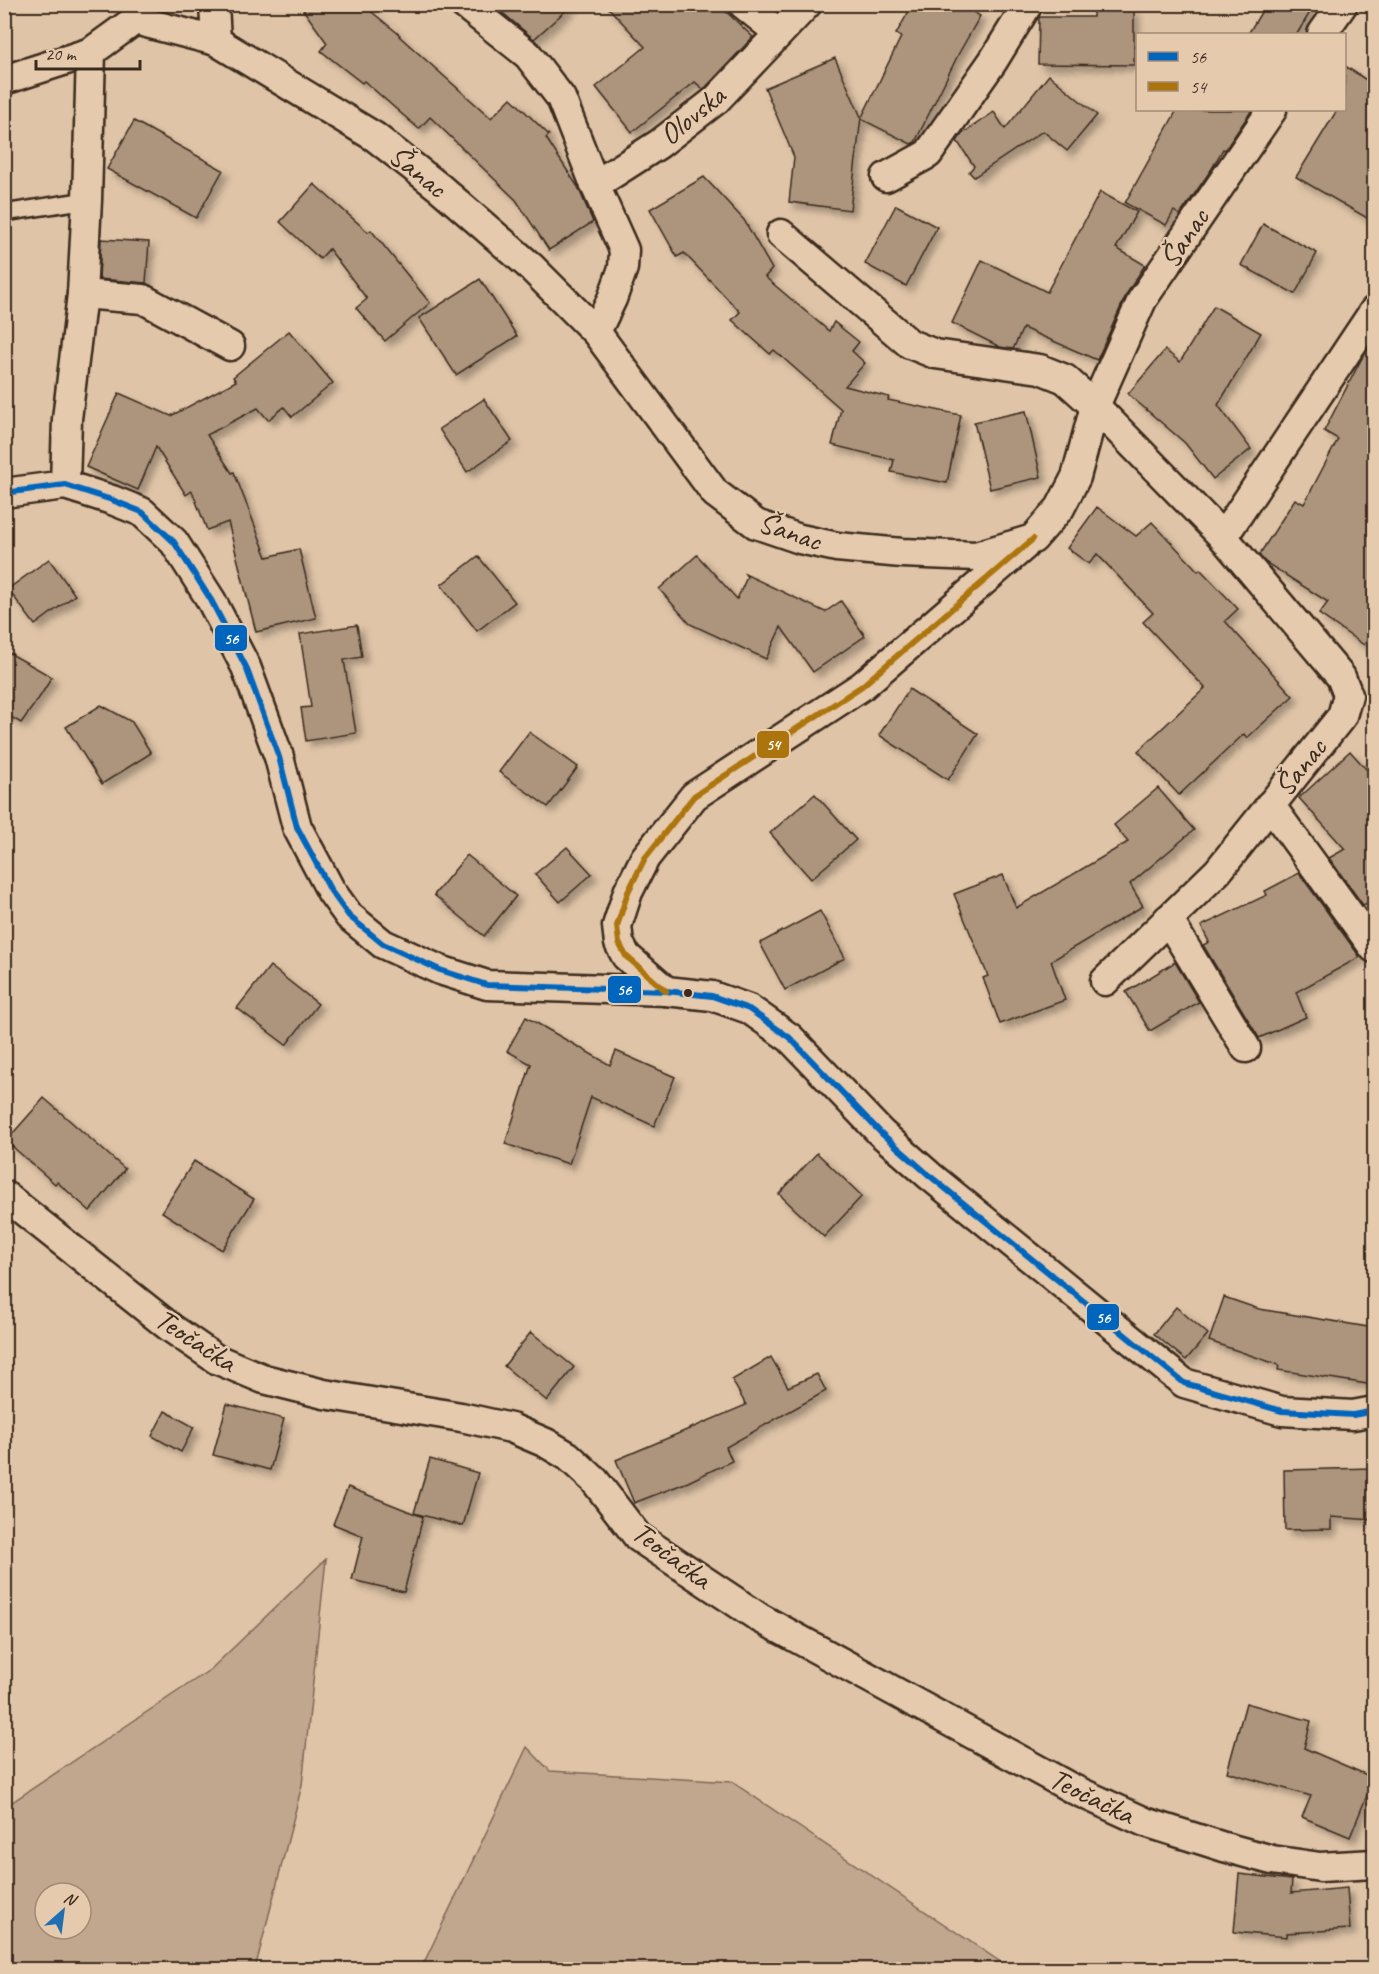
<svg xmlns="http://www.w3.org/2000/svg" width="1379" height="1974" viewBox="0 0 1379 1974" font-family="Caveat,sans-serif">
<defs>
<filter id="shadow"><feDropShadow dx="5.5" dy="5.5" stdDeviation="3" flood-color="#0004"/></filter>
</defs>
<rect width="100%" height="100%" fill="#dfc4a7"/>
<filter id="ink" filterUnits="userSpaceOnUse"><feTurbulence type="fractalNoise" baseFrequency=".0167" numOctaves="2"/><feDisplacementMap in="SourceGraphic" scale="12" xChannelSelector="R" yChannelSelector="G"/><feConvolveMatrix kernelMatrix="1 2 1 2 8 2 1 2 1" color-interpolation-filters="sRGB"/></filter>
<g filter="url(#ink)">
<g fill="#c1a78e" stroke="#7e6856" stroke-width="1.5" fill-rule="evenodd">
<path d="M326 1559 302 1785 255 1969H5V1807L211 1669ZM45 1893H81V1929H45Z"/>
<path d="M527 1747 550 1771 732 1782 1011 1969H421Z"/>
</g>
<g fill="#ac947d" stroke="#3b2a1e" stroke-width="1.5" filter="url(#shadow)">
<path d="M299 4H362L400 35 399 36 491 118 511 98 549 135 546 138 578 187 593 222 549 250 516 200 430 117 419 129 364 81 362 83 321 51 327 43Z"/>
<path d="M492 4H573L534 39Z"/>
<path d="M605 4H718L753 37 705 88 703 89 695 82 632 132 596 87 645 47Z"/>
<path d="M913 4H960L980 16 959 53 915 142 911 144 861 119 901 37 896 34Z"/>
<path d="M1266 4H1315L1297 34H1248Z"/>
<path d="M1093 10H1134V65L1038 64 1039 17H1093Z"/>
<path d="M835 58 861 117 850 210 789 202 794 157 765 88Z"/>
<path d="M1345 66 1374 85V222L1296 177 1337 110H1344Z"/>
<path d="M1049 75 1097 115 1067 151 1043 131 974 177 969 172 974 166 957 141 963 133 994 112 1005 129Z"/>
<path d="M1177 110H1252L1225 150 1223 149 1211 170 1180 215 1174 211 1166 225 1125 203Z"/>
<path d="M134 121 223 170 196 218 107 169Z"/>
<path d="M704 177 744 220 772 269 765 277 829 331 834 322 859 342 852 351 865 363 845 386 889 397 888 400 961 415 947 483 891 472 894 460 832 445 841 409 774 350 770 354 732 320 740 312 684 253 677 257 650 209Z"/>
<path d="M314 184 368 232 371 230 430 303 385 341 356 308 367 299 329 249 320 259 280 222Z"/>
<path d="M1100 192 1137 212 1116 248 1145 265 1127 293 1097 360 1023 328 1013 349 1000 347 952 323 982 260 1047 292Z"/>
<path d="M896 205 937 227 906 286 865 264Z"/>
<path d="M1263 224 1317 253 1295 294 1241 265Z"/>
<path d="M101 239 149 242 146 283 99 279Z"/>
<path d="M480 279 517 336 456 375 419 318Z"/>
<path d="M1214 306 1261 333 1218 405 1251 449 1213 479 1185 443 1128 394 1165 350 1180 362Z"/>
<path d="M289 331 333 383 292 417 284 407 268 420 258 408 207 435 232 473 234 472 267 557 299 549 316 618 256 632 228 522 207 530 192 491 186 495 156 447 138 490 86 467 119 393 171 416 236 381 233 377Z"/>
<path d="M1374 340V630L1364 645 1319 614 1328 602 1265 562 1259 555 1295 499 1304 504 1338 439 1324 431 1363 356Z"/>
<path d="M484 399 512 441 467 472 439 429Z"/>
<path d="M1026 411 1041 477 990 489 974 422Z"/>
<path d="M1097 507 1136 536 1152 522 1198 571 1200 569 1238 609 1225 621 1293 696 1247 738 1244 734 1179 795 1138 751 1205 688 1143 622 1153 613 1097 554 1089 564 1067 548Z"/>
<path d="M697 555 737 599 747 577 745 574 825 612 841 601 865 636 813 672 781 627 766 659 690 624 659 589Z"/>
<path d="M478 556 515 602 477 631 441 585Z"/>
<path d="M49 559 75 595 35 625 8 589Z"/>
<path d="M357 625 362 657 344 660 356 733 306 741 301 708 311 707 300 634Z"/>
<path d="M4 650 52 677 41 695 21 723 4 713Z"/>
<path d="M909 689 978 734 948 780 879 735Z"/>
<path d="M101 705 132 722 151 753 102 784 66 727Z"/>
<path d="M529 732 578 767 548 807 499 772Z"/>
<path d="M1350 751 1374 778V900L1363 905 1329 858 1345 849 1299 798Z"/>
<path d="M1158 788 1194 830 1130 884 1143 906 1051 961 1065 1000 1000 1024 983 978 988 976 954 894 1003 875 1016 908 1128 842 1114 825Z"/>
<path d="M815 794 856 840 811 879 770 833Z"/>
<path d="M567 847 592 874 560 902 535 874Z"/>
<path d="M467 855 516 896 484 936 434 895Z"/>
<path d="M1299 873 1360 957 1296 992 1306 1017 1259 1038 1203 945 1209 942 1201 926 1267 895 1265 891Z"/>
<path d="M820 911 845 958 785 990 760 943Z"/>
<path d="M1175 962 1199 1002 1150 1031 1126 992Z"/>
<path d="M270 966 318 1004 286 1045 237 1008Z"/>
<path d="M526 1017 610 1065 616 1051 675 1077 654 1126 591 1097 569 1164 505 1144 531 1064 507 1051Z"/>
<path d="M44 1098 125 1169 90 1211 57 1182 55 1184 6 1141Z"/>
<path d="M817 1153 862 1196 824 1237 779 1194Z"/>
<path d="M194 1161 254 1199 222 1250 162 1212Z"/>
<path d="M1224 1297 1259 1309 1374 1328V1385L1278 1370 1279 1365 1209 1341Z"/>
<path d="M1176 1307 1208 1334 1186 1360 1154 1334Z"/>
<path d="M531 1332 574 1367 547 1401 504 1366Z"/>
<path d="M771 1357 788 1387 817 1374 826 1391 726 1447 732 1461 688 1482 634 1503 616 1460 746 1405 732 1380Z"/>
<path d="M227 1404 284 1419 270 1470 213 1455Z"/>
<path d="M165 1411 194 1427 181 1452 152 1436Z"/>
<path d="M430 1459 478 1473 463 1526 414 1513Z"/>
<path d="M1374 1468V1520L1331 1517V1529L1285 1530 1284 1470Z"/>
<path d="M348 1487 423 1517 404 1592 352 1580 363 1536 333 1524Z"/>
<path d="M1246 1703 1311 1721 1304 1748 1374 1778 1350 1837 1302 1817 1311 1796 1227 1772Z"/>
<path d="M1239 1874 1292 1880 1291 1893 1347 1888 1350 1929 1287 1933V1937L1234 1932Z"/>
</g>
<g fill="none" stroke-linecap="round" stroke-linejoin="round">
<g stroke="#3b2a1e" stroke-width="20">
<path id="lane" d="M4 213 87 200"/>
</g>
<g stroke="#3b2a1e" stroke-width="33">
<g id="street">
<path d="M214 4 216 41"/>
<path d="M464 4 528 55 561 98 595 185 624 250 623 268 612 299 596 332"/>
<path d="M743 4 779 33"/>
<path d="M1322 34 1343 4"/>
<path d="M4 80 91 52 135 20 216 41 375 137 440 188 530 266 596 332 715 493 756 524 800 539 837 547 902 553 976 556 1033 539 1060 508 1076 477 1095 406 1142 300 1272 110"/>
<path d="M886 177 928 154 993 61 1028 4"/>
<path d="M595 185 659 144 716 100 807 4"/>
<path d="M781 234 910 344 935 354 1040 369 1065 379 1095 406 1223 537 1341 677 1348 695 1342 716 1218 871 1105 981"/>
<path d="M82 294 143 299 230 346"/>
<path d="M65 485 67 419 82 294 87 200 91 52"/>
<path d="M4 493 65 485 112 500 142 512 174 542 211 600 246 667 279 757 297 827 331 891 349 916 383 944 440 970 487 985 666 991 712 996 749 1009 790 1038 881 1133 930 1176 1184 1383 1282 1411 1353 1415 1374 1411"/>
<path d="M1223 537 1374 311"/>
<path d="M1270 805 1374 948"/>
<path d="M1168 919 1246 1048"/>
<path d="M666 991 626 956 619 943 617 926 628 892 645 858 694 796 862 686 1024 546"/>
<path d="M4 1195 171 1328 216 1359 264 1379 324 1394 461 1417 511 1428 546 1443 568 1456 595 1481 638 1537 760 1618 1073 1789 1145 1822 1224 1847 1272 1860 1320 1867 1374 1864"/>
</g>
</g>
<use href="#lane" stroke="#e6caad" stroke-width="15"/>
<use href="#street" stroke="#e6caad" stroke-width="28"/>
<g stroke="#e6caad" stroke-width="10">
<path id="bus-1" d="M4 493 65 485 112 500 142 512 174 542 211 600 246 667 279 757 297 827 331 891 349 916 383 944 440 970 487 985 666 991 712 996 749 1009 790 1038 881 1133 930 1176 1184 1383 1282 1411 1353 1415 1374 1411"/>
</g>
<g stroke="#e6caad" stroke-width="10">
<path id="bus-2" d="M666 991 626 956 619 943 617 926 628 892 645 858 694 796 862 686 1033 539"/>
</g>
<use href="#bus-1" stroke="#0065bd" stroke-width="6"/>
<use href="#bus-2" stroke="#ac740c" stroke-width="6"/>
</g>
</g>
<circle fill="#3b2a1e" stroke="#e6caad" stroke-width="2" cx="688" cy="993" r="5"/>
<g text-anchor="middle" dominant-baseline="central" stroke-width="5" stroke-linejoin="round" paint-order="stroke">
<g font-size="30" fill="#3b2a1e" stroke="#e6caad">
<text transform="translate(692 115) rotate(-39)">Olovska</text>
<text transform="translate(418 171) rotate(39)">Šanac</text>
<text transform="translate(1184 238) rotate(-56)">Šanac</text>
<text transform="translate(790 531) rotate(19)">Šanac</text>
<text transform="translate(1300 767) rotate(-51)">Šanac</text>
<text transform="translate(196 1340) rotate(33)">Teočačka</text>
<text transform="translate(672 1555) rotate(37)">Teočačka</text>
<text transform="translate(1092 1796) rotate(26)">Teočačka</text>
</g>
</g>
<g stroke="#e6caad" stroke-width="2">
<rect x="214" y="624" width="34" height="28" rx="6" fill="#0065bd"/>
<rect x="756" y="730" width="34" height="29" rx="6" fill="#ac740c"/>
<rect x="607" y="975" width="35" height="29" rx="6" fill="#0065bd"/>
<rect x="1086" y="1303" width="34" height="28" rx="6" fill="#0065bd"/>
</g>
<g font-size="16" text-anchor="middle" font-weight="bold" fill="#fff">
<text x="231" y="644">56</text>
<text x="773" y="750">54</text>
<text x="624" y="995">56</text>
<text x="1103" y="1323">56</text>
</g>
<rect width="1379" height="1974" fill="none" stroke="#e6caad" stroke-width="24"/>
<rect x="12" y="12" width="1355" height="1950" fill="none" stroke="#3b2a1e" stroke-width="2" filter="url(#ink)"/>
<rect x="1136" y="33" width="210" height="78" fill="#e6caad" stroke="#a28a74" stroke-width="1.5"/>
<rect x="1148" y="52" width="30" height="9" fill="#0065bd" stroke="#a28a74" stroke-width="1.5"/>
<text x="1190" y="63" font-size="18" fill="#3b2a1e">56</text>
<rect x="1148" y="82" width="30" height="9" fill="#ac740c" stroke="#a28a74" stroke-width="1.5"/>
<text x="1190" y="93" font-size="18" fill="#3b2a1e">54</text>
<g transform="translate(63 1911) rotate(28)"><circle r="28" fill="#e6caad" stroke="#a28a74" stroke-width="1.5"/>
<path d="M0-4.5L10 22L0 15L-10 22Z" fill="#1f6fb2"/>
<text y="-9" font-size="16" font-weight="bold" text-anchor="middle" fill="#3b2a1e">N</text>
</g>
<path d="M36 60v9h104v-9" fill="none" stroke="#3b2a1e" stroke-width="3"/>
<text x="45" y="60" font-size="18" fill="#3b2a1e" stroke="#e6caad" stroke-width="4.5" paint-order="stroke">20 m</text>
</svg>
